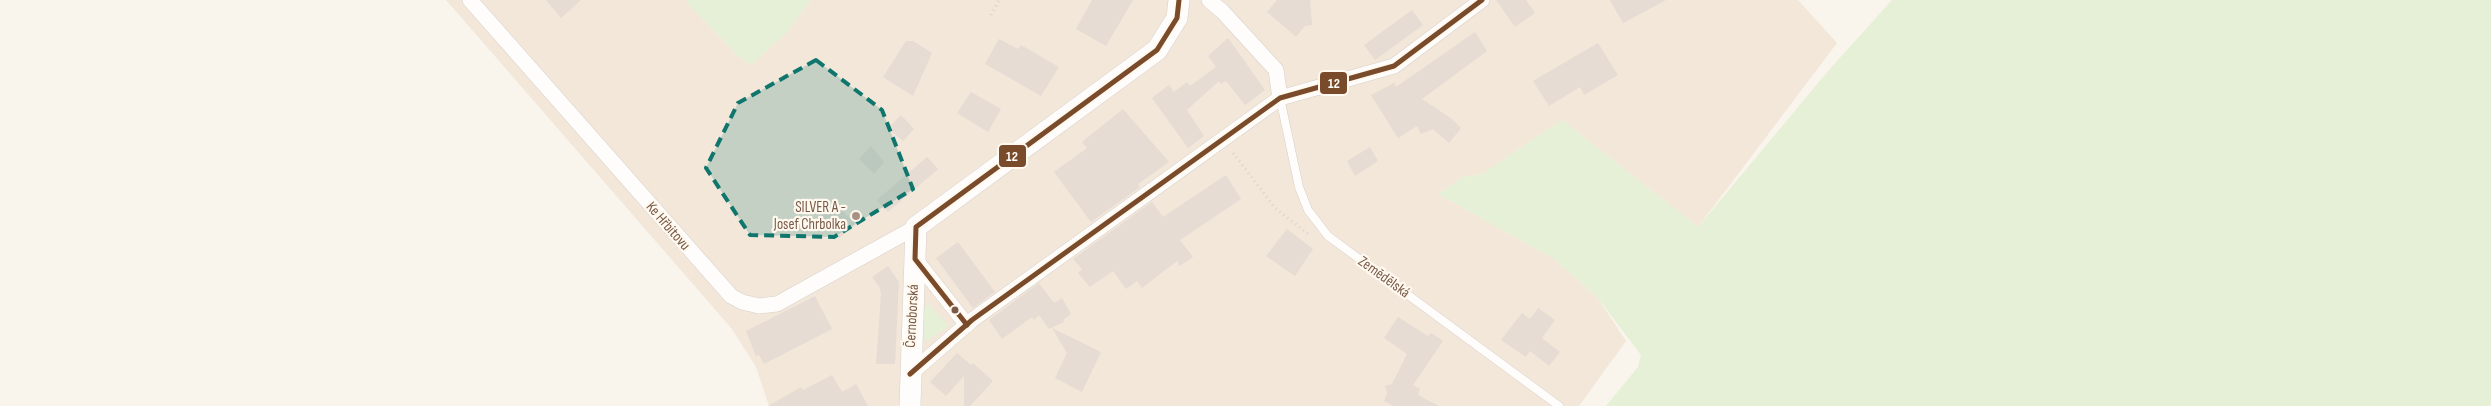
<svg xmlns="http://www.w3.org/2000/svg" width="2491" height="406" viewBox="0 0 2491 406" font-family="'Sofia Sans Condensed',sans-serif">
<rect width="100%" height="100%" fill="#f9f4ec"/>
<path fill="#f2e7d9" d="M446 0H685L736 54 751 65 788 31 811 0H1798L1837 43 1698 227 1562 120 1482 174 1463 177 1438 194 1554 259 1597 297 1626 341 1579 406H769L756 367 732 329Z"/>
<g fill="#e5f0d6">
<path d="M685 0H811L788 31 751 65 736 54Z"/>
<path d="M1892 0H2491V406H1606L1638 367 1641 355 1597 297 1554 259 1438 194 1463 177 1482 174 1562 120 1698 227 1829 70Z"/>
<path d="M928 304 949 326 927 341C919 334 920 311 928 304Z"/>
</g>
<g fill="#e6dcd3">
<path d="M546 0H581L561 18Z"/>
<path d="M1092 0H1133L1106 46 1076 29Z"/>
<path d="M1277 0H1310L1312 25 1305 26 1296 37 1267 12Z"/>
<path d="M1496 0H1526L1535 13 1515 27Z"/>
<path d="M1610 0H1666L1623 23Z"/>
<path d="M1412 10 1423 25 1375 60 1364 45Z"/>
<path d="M1475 32 1487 51 1422 99 1452 119 1461 128 1449 143 1433 129 1421 134 1417 126 1398 138 1371 95 1394 83 1396 87Z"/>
<path d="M1228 38 1265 90 1245 105 1226 81 1221 84 1219 81 1187 110 1204 136 1188 148 1152 98 1169 85 1174 92 1187 82 1190 86 1216 67 1208 56Z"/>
<path d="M999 39 1018 49 1021 45 1059 67 1041 96 985 64Z"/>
<path d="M906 41H913L932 53 913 96 883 77Z"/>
<path d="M1598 43 1618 75 1584 95 1580 87 1549 106 1533 81Z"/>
<path d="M971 92 1001 109 988 132 957 113Z"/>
<path d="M1123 109 1169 162 1138 184 1140 187 1091 222 1054 172 1087 148 1082 142Z"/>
<path d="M901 115 914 129 903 141 888 128Z"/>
<path d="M871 146 884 162 874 174 859 159Z"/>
<path d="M1370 147 1378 161 1355 176 1347 161Z"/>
<path d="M927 157 938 169 888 212 877 200Z"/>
<path d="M1226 175 1241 199 1180 240 1193 257 1180 266 1177 261 1142 288 1137 281 1126 289 1113 271 1090 287 1078 273 1082 269 1073 259 1152 202 1163 217Z"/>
<path d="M833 201 856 225 839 238 819 213Z"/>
<path d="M1287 229 1313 249 1295 276 1266 256Z"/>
<path d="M958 242 995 292 973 308 936 258Z"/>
<path d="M888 266 899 282 895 364H876L881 293 880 288 872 277Z"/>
<path d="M1039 283 1054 303 1062 298 1071 314 1063 320 1064 322 1049 329 1039 315 1034 320 1032 317 1002 339 989 320Z"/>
<path d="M815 296 832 329 764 364 759 355 756 356 746 331Z"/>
<path d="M1538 308 1555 320 1542 338 1560 352 1549 366 1530 351 1526 357 1501 340 1522 313 1530 319Z"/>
<path d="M1398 317 1428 336 1431 333 1443 341 1413 385 1420 389 1418 395 1439 406H1394L1384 401 1387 393 1385 386 1392 384 1407 354 1384 338Z"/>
<path d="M1052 328 1101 352 1082 392 1055 378 1067 353Z"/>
<path d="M957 353 971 365 973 363 993 381 970 406H964V376L946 396 930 382Z"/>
<path d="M832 375 842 392 856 384 868 406H768L801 387 803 390Z"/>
</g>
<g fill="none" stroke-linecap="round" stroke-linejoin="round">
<g stroke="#d8d0c9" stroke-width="9">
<path id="lane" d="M1280 98 1299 187 1308 210 1328 236 1559 406"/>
</g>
<g stroke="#d8d0c9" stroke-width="16">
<g id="street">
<path d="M470 0 731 296 742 302 759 306 777 304 916 227"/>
<path d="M1209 0 1223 12 1276 70 1280 98"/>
<path d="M915 259 967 325"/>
<path d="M910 374 972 320 1280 98 1394 66 1482 0"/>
</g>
</g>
<g stroke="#d9d0c8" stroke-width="22">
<path id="secondary" d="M910 406 916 227 1157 50 1177 18 1179 0"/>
</g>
<g stroke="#dbd3ce" stroke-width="3" stroke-dasharray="1 4" stroke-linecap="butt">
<path d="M991 15 999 0"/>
<path d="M1233 153 1275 208 1308 234"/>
</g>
<use href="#lane" stroke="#fefdfc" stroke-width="8"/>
<use href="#street" stroke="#fefdfc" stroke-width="15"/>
<use href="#secondary" stroke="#fefdfc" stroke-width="21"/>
<g stroke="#fff9ef" stroke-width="9">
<g id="bus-1">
<path d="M967 325 915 259 916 227 1157 50 1177 18 1179 0"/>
<path d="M910 374 972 320 1280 98 1394 66 1482 0"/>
</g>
</g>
<use href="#bus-1" stroke="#7a4b2a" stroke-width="5"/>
</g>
<path fill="#0f766e" fill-opacity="0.2" stroke="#0f766e" stroke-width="4" stroke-dasharray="10 6" stroke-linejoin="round" d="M816 60 882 110 913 189 834 237 750 235 706 168 738 103Z"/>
<circle fill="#a69182" stroke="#fff9ef" stroke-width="2" cx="856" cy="216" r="5"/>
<circle fill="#7a5b49" stroke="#fff9ef" stroke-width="2" cx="955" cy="310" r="4.5"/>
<g text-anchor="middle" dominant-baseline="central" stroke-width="4.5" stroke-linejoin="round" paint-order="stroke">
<g font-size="15" fill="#7a5b49" stroke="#fff9ef" text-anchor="end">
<text x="846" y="207">SILVER A -<tspan x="846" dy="17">Josef Chrbolka</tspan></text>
</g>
<g font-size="15" fill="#7a5b49" stroke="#fff9ef">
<text transform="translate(668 226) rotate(49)">Ke Hřbitovu</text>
<text transform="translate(1384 277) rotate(36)">Zemědělská</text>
<text transform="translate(912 316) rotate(-87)">Černoborská</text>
</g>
</g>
<g stroke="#fff9ef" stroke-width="2">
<rect x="1319" y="71" width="29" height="24" rx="5" fill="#7a4b2a"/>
<rect x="998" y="144" width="29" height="24" rx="5" fill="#7a4b2a"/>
</g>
<g font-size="14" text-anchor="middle" font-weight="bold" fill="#fff">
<text x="1334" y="88">12</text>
<text x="1012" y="161">12</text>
</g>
</svg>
